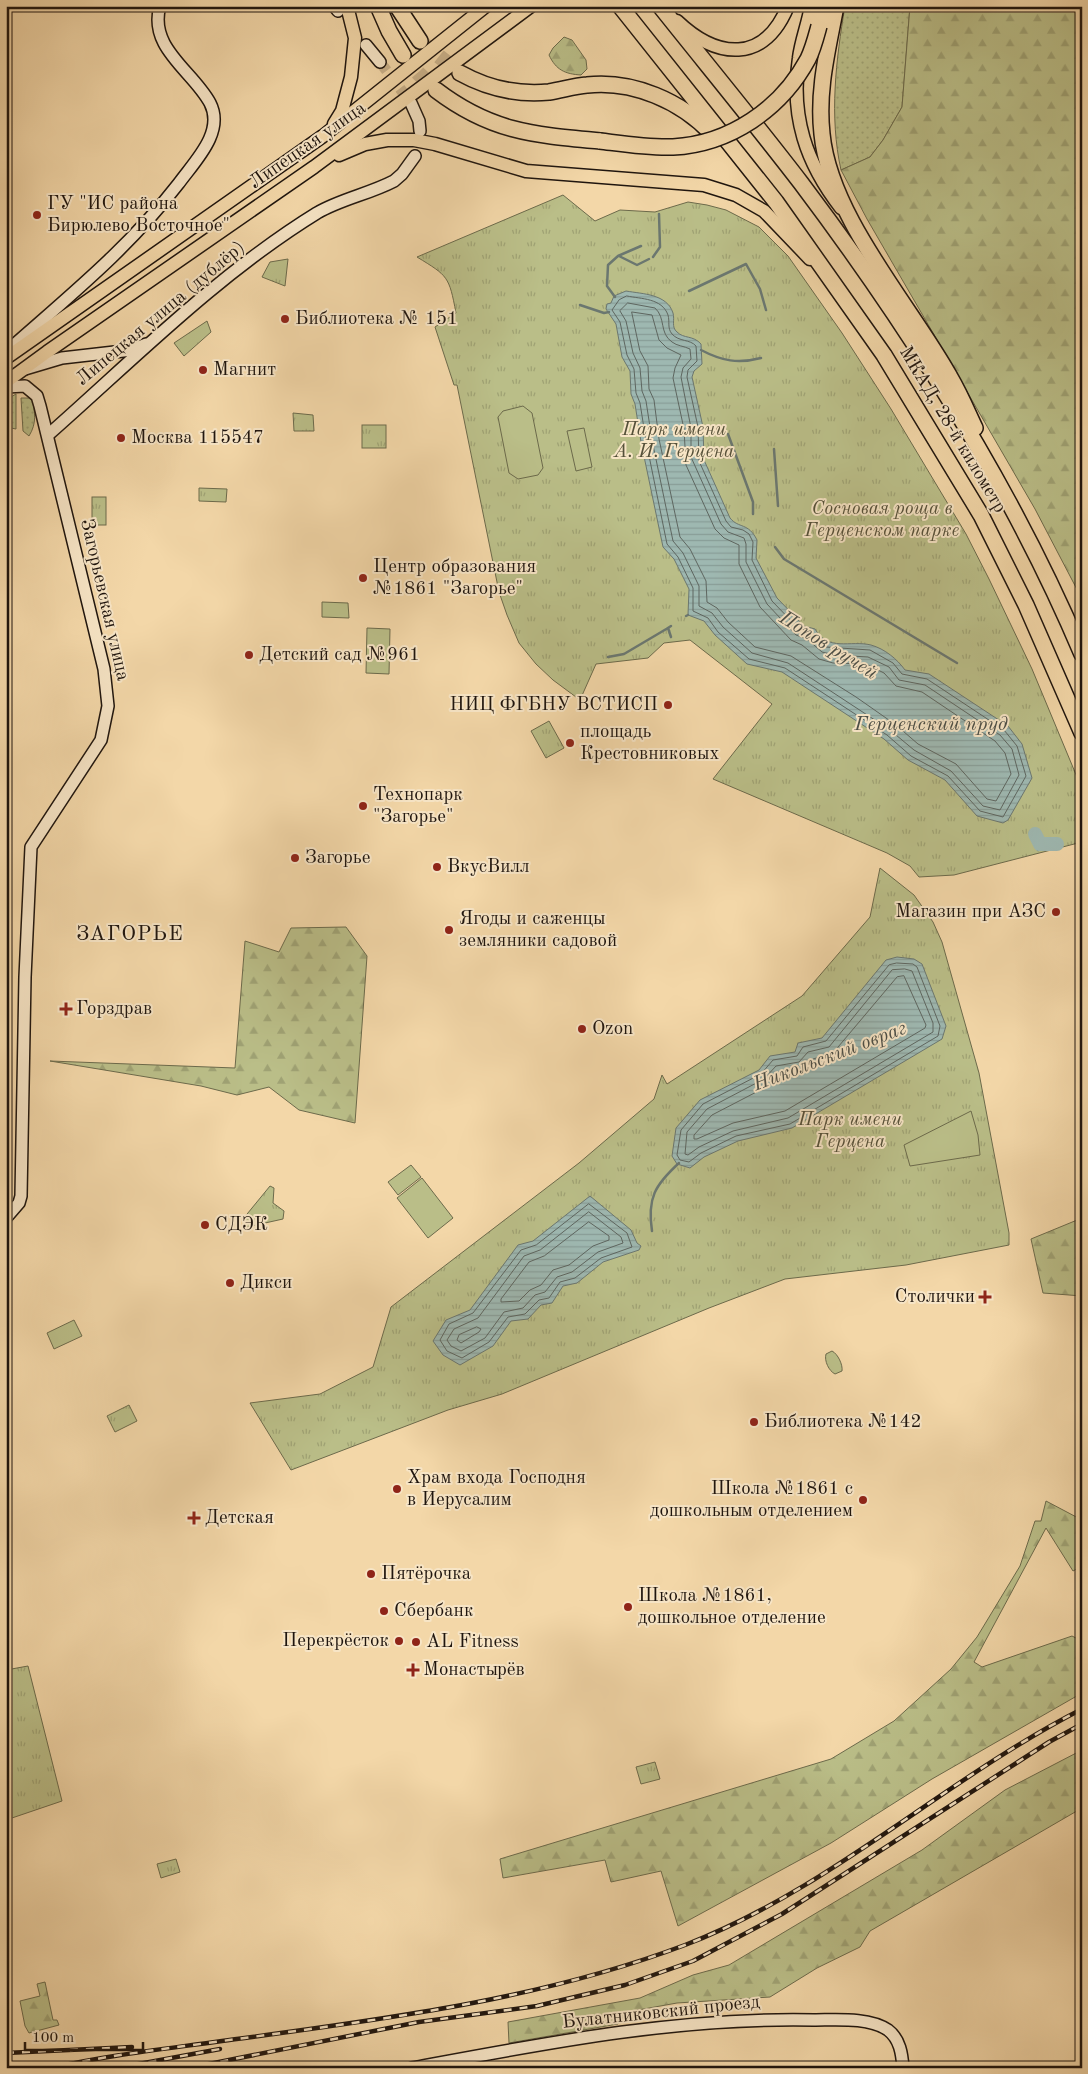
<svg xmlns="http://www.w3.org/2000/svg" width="1088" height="2074" viewBox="0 0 1088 2074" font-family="'Old Standard TT',serif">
<defs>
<pattern id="grass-dots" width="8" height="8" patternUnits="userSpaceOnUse" patternTransform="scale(1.25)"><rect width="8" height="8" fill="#babe88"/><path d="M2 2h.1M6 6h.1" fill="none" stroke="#9fa274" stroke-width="1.8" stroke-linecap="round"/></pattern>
<pattern id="forest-firs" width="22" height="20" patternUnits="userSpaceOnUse" patternTransform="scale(1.25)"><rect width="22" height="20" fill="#babe88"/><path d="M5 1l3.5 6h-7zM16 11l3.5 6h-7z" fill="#9fa274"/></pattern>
<pattern id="park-tufts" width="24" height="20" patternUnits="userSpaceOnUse" patternTransform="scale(1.25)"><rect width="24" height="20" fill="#babe88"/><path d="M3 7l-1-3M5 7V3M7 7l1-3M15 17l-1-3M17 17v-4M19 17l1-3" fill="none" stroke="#9fa274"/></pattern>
<pattern id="water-rules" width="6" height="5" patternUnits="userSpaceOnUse" patternTransform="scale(1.25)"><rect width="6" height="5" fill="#9eb8b1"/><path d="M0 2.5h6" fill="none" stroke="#889d97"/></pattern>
</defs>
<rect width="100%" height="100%" fill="#f3d7a8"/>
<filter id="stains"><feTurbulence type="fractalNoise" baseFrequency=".004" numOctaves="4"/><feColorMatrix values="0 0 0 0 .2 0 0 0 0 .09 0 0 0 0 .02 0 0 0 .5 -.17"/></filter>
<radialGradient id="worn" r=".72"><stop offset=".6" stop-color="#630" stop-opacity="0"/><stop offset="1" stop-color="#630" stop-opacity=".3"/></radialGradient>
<g fill="url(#grass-dots)" stroke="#6c6a4b">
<path d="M845 6H910L902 107 883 140 870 157 841 170C829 116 836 60 845 6Z"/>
<path d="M16 394V429L6 427V400Z"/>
<path d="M21 398H32C35 413 37 423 29 436L23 431Z"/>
</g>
<g fill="url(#forest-firs)" stroke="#6c6a4b">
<path d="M910 6H1082V599L1035 509 867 219 841 170 870 157 883 140 902 107Z"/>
<path d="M564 37 572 40 586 60 587 69 581 75C565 74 556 70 549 55L553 48Z"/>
<path d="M346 927 367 956 355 1123 299 1110 269 1087 237 1095 201 1086 50 1061 235 1068 245 941 279 952 291 928Z"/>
<path d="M1082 1218V1296L1043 1293 1031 1239Z"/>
<path d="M1046 1501 1082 1520V1566L1073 1571 1046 1528 974 1662 982 1667 1072 1636 1082 1641V1693L932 1779 831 1843 678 1926 661 1871 611 1882 605 1860 503 1878 500 1859 831 1759 894 1721 951 1669 977 1637 1020 1566 1035 1521H1041Z"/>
<path d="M1082 1750V1808L870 1931 860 1947 817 1968 770 1997 677 2003 627 2012 618 2024 509 2043 508 2022 640 1998 693 1975 729 1965 922 1850 1005 1790Z"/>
<path d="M45 1982 53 2020H57L59 2025 29 2033 25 2026 20 2001 40 1996 37 1984Z"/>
</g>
<g fill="url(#park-tufts)" stroke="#6c6a4b">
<path d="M563 195 595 221 620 210 655 212 688 202 707 205 726 210 759 227 788 256 842 333 891 409 966 534 989 579 1032 669 1082 789V842L954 875 919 877 910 866 887 853 713 779 772 704 690 640 664 643 648 658 596 664 580 700 553 680 536 664 519 643 507 615 499 592 457 385H454L435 327 456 313C449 276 448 276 417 257Z"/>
<path d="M288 259 285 286 262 277 270 262Z"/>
<path d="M207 321 211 332 184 356 174 343Z"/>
<path d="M293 413 313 415 314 431H294Z"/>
<rect x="362" y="425" width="24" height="23"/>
<path d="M199 488 227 489 226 502 199 501Z"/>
<rect x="92" y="497" width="14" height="28"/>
<path d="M549 721 564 748 546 758 531 731Z"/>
<path d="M880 868 914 895 933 922 942 942 979 1073 1009 1233V1245L906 1265 785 1279 709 1308 502 1394 448 1410 291 1470 250 1403 320 1394 373 1367 391 1307 579 1163 654 1099 662 1075 667 1084 802 996 870 917Z"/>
<path d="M270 1186 274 1188 273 1203 284 1211 283 1219 247 1227 243 1219Z"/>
<path d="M129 1405 137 1421 115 1432 107 1416Z"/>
<path d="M28 1666 62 1801 6 1820V1670Z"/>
<path d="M655 1762 660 1779 641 1784 636 1767Z"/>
<path d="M176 1859 180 1872 161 1878 157 1864Z"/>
</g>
<g fill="#babe88" stroke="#6c6a4b">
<path d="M523 406 532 413 543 468 538 475 518 479 509 473 498 417 503 411Z"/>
<path d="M584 428 592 467 576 471 567 431Z"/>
<path d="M322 602 348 603 349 618 322 617Z"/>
<path d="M367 628 390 629 389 674 366 673Z"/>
<path d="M971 1111 978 1135 980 1155 910 1166 904 1145Z"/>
<path d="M411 1165 421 1177 398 1195 388 1182Z"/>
<path d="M422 1178 453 1218 428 1238 397 1198Z"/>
<path d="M74 1320 82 1336 54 1349 47 1333Z"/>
<path d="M832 1351C838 1354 843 1365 842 1371L835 1374C829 1371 824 1361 826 1354Z"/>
</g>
<g fill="url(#water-rules)" stroke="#6b7770">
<path d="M626 291C643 294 667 294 673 313 675 320 671 327 677 332 684 339 693 335 701 344L702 364 694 371 692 377 703 427 704 460 730 518C739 529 748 522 757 540L756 558 777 598 804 626 815 629C828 652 850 640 871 645 885 649 897 659 905 670L929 674 1008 726 1022 744 1032 778 1008 820 1003 823 977 816 945 780 908 760 884 739 782 672 747 664 715 635 704 621 688 615 689 589 674 559 663 547 641 442 635 404 631 394 630 371 622 357 616 324 606 309 607 304 611 303 614 296Z"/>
<path d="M897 957 914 959 922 964 946 1026 942 1039 792 1128 738 1141 704 1157 690 1168 677 1164 672 1156 676 1128 700 1100 759 1070 770 1056 795 1052 798 1043 822 1038 886 960Z"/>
<path d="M590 1196 631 1230 637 1243 641 1246 639 1250 603 1262 577 1283 563 1286 552 1303 541 1305 528 1319 511 1321 493 1346 460 1365 443 1355 433 1341 446 1320 470 1310 518 1245 533 1241Z"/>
</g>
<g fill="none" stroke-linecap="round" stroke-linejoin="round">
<g stroke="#5e6660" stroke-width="1">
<path d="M627 296C641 299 662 298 668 315 670 322 667 328 672 334 679 342 690 339 696 346L697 361 688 370 687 377 698 427 699 461 726 521 731 527 743 530 749 534 753 542 752 560 772 601 800 630 811 633 816 640 825 647 870 650 893 663 902 674 927 679 1004 730 1017 746 1026 776 1003 817 980 811 948 776 911 756 887 735 785 668 749 659 718 632 708 618 693 611V588L678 557 667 544 646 441 640 403 636 393 634 369 627 355 620 322 612 310 619 300Z"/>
<path d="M628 303 655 308C666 318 659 333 672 342 677 346 684 346 690 349L691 359 683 368 681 377 691 428V457L721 524 728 532 744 538 746 544V562L767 604 796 635 807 639 822 652 834 655 868 657 889 667 899 680 925 685 1000 735 1012 749 1019 775 1000 810 983 806 951 771 914 750 890 730 788 663 752 653 723 627 712 613 699 606V586L683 553 673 541 652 440 646 401 642 391 640 368 633 353 626 321 620 311Z"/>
<path d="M632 312 652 315 659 340 667 348 681 355 675 368 673 378 684 429 686 465 715 529 724 538 739 545V564L760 607 791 640 802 645 819 659 833 663 866 664 884 673 896 686 922 692 995 741 1005 753 1011 774 996 801 987 799 956 764 918 744 896 725 856 697 791 656 755 647 728 622 717 608 707 602 706 581 690 549 680 537 659 439 654 400 649 389 648 366 640 351Z"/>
<path d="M897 963 913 964 917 967 940 1026 938 1036 790 1124 736 1136 701 1153 689 1162 680 1160 677 1155 681 1130 703 1104 761 1074 773 1060 797 1056 803 1047 826 1041 889 965Z"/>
<path d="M905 969 912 971 933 1023V1032L788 1118 733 1131 699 1147 688 1155 685 1154 687 1132 707 1109 764 1079 776 1066 799 1062 808 1052 829 1047 892 970Z"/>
<path d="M904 976 926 1025 925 1028 785 1111 733 1123 697 1139H694V1135L712 1115 768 1086 780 1073 802 1069 813 1059 833 1053 897 977Z"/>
<path d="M589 1204 627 1233 632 1247 601 1258 575 1278 560 1282 549 1298 539 1300 525 1314 508 1317 489 1342 462 1358 447 1351 440 1340 449 1324 473 1313 521 1250 536 1245Z"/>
<path d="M589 1212 621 1237 623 1243 598 1252 572 1272 557 1277 545 1292 535 1295 523 1308 504 1312 485 1338 461 1351 451 1346 447 1340 454 1329 478 1318 524 1256 540 1250Z"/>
<path d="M589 1222 609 1236V1240L593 1246 569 1265 553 1270 541 1285 530 1290 519 1301 501 1302V1299L529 1262 544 1256Z"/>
<path d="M477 1327 481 1329 479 1332 461 1343 457 1340 459 1335Z"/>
</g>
<g stroke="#6b7770" stroke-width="2.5">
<path d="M619 256 637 265 649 259"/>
<path d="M653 257 660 247 659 214"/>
<path d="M689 291 746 264 760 289 766 310"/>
<path d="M615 297 607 286 608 265 618 256 641 246"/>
<path d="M580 305 604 313 609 312"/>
<path d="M701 350C722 361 738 364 761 358"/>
<path d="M728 434 753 502V514"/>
<path d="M774 449 778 506"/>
<path d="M775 547 784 559 957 663"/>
<path d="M686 616 688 615"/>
<path d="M671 626 668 628 671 637"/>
<path d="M608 657 624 654 668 628"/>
<path d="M1038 850 1040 844"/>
<path d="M652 1231C647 1198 655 1185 679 1163"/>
</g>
<path stroke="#9eb8b1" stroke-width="14" d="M1035 834 1040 844H1057"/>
<path stroke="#c9b089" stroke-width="11" stroke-dasharray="11 5.5" stroke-linecap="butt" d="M380 62 411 103"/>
<g stroke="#c9b089" stroke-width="15" stroke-dasharray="15 8" stroke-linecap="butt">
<path d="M421 42 460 73"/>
<path d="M403 55 418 73 436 90"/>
</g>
<g stroke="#1f150e" stroke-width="14">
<g id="secondary">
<path d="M334 6 338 11"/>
<path d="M366 45 380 62"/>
<path d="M411 103 419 121 420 131"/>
<path d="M6 352C69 296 127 250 179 183 195 161 225 132 210 103 193 71 148 48 160 6"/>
<path d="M25 369 62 358 132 350 146 344"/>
<path d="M6 387 25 386 37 396 40 406 104 669 108 706 101 740 31 847 25 977 21 1196 19 1203 6 1218"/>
<path d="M48 435C134 359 218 274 317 213 341 199 369 194 394 181L402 174 415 156"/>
<path d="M412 2068C546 2043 678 2017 814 2020 836 2020 869 2017 888 2030 900 2039 902 2054 903 2068"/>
</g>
</g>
<g stroke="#1f150e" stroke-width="15">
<g id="primary">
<path d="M811 6C808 24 801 41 799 58 790 116 806 163 841 208"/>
<path d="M677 21C717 59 764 64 788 6"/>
<path d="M334 124 342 111 351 77 355 38 347 6"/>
<path d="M339 155 365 144 387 140H414L435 144 526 171 704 185 736 195 764 211 810 259"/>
<path d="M6 358 323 136 486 6"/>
<path d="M6 382 47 352 314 167 531 6"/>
</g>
</g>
<g stroke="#1f150e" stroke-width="18">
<g id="highway">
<path d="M378 6 389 31 403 55"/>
<path d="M397 6 420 41"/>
<path d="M620 6 776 202 884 355 981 515 1026 605 1082 733"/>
<path d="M660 6C707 65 755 123 801 183 911 329 1011 486 1082 654"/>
<path d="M836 6C828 49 817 90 822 134 830 217 910 305 950 377 960 394 967 411 975 428"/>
<path d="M819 26 823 6"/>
<path d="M460 73C487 88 518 95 549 92 562 90 574 86 587 85 633 80 681 101 712 134"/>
<path d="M436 90C491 132 534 135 600 141"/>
</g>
</g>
<use href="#secondary" stroke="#f7e5c6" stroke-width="11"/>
<use href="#primary" stroke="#f3d7a8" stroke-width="12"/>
<use href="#highway" stroke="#f3d7a8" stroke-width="15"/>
<g stroke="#1f150e" stroke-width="4.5">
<g id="rail">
<path d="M6 2053 132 2047"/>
<path d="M51 2068C108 2055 165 2049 222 2041 377 2020 537 2001 685 1945 829 1890 945 1779 1082 1709"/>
<path d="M117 2068 220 2049"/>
<path d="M189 2068 419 2022 537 2006 625 1985 693 1961 782 1914 1049 1742 1082 1724"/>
</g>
</g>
<use href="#rail" stroke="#f7e5c6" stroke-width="2.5" stroke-dasharray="8" stroke-linecap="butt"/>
<g stroke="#1f150e" stroke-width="18" stroke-linecap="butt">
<path id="highway-bridge" d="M600 141C624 144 649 148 673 147 730 144 781 109 808 59 813 49 816 37 819 26"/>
</g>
<use href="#highway-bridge" stroke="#f3d7a8" stroke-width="15"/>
</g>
<g fill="#8f2418" stroke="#f7e5c6" stroke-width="2">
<circle cx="37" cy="215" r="5"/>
<circle cx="285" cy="319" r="5"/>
<circle cx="203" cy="370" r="5"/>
<circle cx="121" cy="438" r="5"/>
<circle cx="363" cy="578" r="5"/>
<circle cx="249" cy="655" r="5"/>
<circle cx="668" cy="705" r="5"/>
<circle cx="570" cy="743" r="5"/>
<circle cx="363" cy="806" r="5"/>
<circle cx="295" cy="858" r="5"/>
<circle cx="437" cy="867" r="5"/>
<circle cx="1056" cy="912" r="5"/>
<circle cx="449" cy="930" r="5"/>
<path d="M63.5 1001.5h5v5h5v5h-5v5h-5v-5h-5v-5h5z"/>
<circle cx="582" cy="1029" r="5"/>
<circle cx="205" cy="1225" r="5"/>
<circle cx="230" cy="1283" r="5"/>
<path d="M982.5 1289.5h5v5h5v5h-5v5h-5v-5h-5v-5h5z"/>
<circle cx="754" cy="1422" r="5"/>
<circle cx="397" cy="1489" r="5"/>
<circle cx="863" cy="1500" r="5"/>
<path d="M191.5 1510.5h5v5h5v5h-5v5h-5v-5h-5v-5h5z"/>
<circle cx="371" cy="1574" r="5"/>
<circle cx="628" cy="1607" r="5"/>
<circle cx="384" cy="1611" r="5"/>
<circle cx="399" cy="1641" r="5"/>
<circle cx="416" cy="1642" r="5"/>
<path d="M410.5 1662.5h5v5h5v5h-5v5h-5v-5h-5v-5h5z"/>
</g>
<g text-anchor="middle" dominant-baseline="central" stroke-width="4" stroke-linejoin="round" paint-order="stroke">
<g font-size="19" fill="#1f150e" stroke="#f7e5c6">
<text transform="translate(308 146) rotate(-35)">Липецкая улица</text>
<text transform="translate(161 314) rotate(-40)">Липецкая улица (дублёр)</text>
<text transform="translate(952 430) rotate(59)">МКАД, 28-й километр</text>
<text transform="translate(104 600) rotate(77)">Загорьевская улица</text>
<text transform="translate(661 2013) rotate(-6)">Булатниковский проезд</text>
</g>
<g font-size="19" fill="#1f150e" stroke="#f7e5c6" text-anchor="start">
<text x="47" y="204">ГУ "ИС района<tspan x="47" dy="22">Бирюлево Восточное"</tspan></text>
<text x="295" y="319">Библиотека № 151</text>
<text x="213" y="370">Магнит</text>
<text x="131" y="438">Москва 115547</text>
<text x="373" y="567">Центр образования<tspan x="373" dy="22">№1861 "Загорье"</tspan></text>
<text x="259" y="655">Детский сад №961</text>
<text x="658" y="705" text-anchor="end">НИЦ ФГБНУ ВСТИСП</text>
<text x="580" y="732">площадь<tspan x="580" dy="22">Крестовниковых</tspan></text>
<text x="373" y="795">Технопарк<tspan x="373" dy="22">"Загорье"</tspan></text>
<text x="305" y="858">Загорье</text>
<text x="447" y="867">ВкусВилл</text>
<text x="1046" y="912" text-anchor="end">Магазин при АЗС</text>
<text x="459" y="919">Ягоды и саженцы<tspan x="459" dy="22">земляники садовой</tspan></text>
<text x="76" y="1009">Горздрав</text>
<text x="592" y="1029">Ozon</text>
<text x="215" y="1225">СДЭК</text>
<text x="240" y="1283">Дикси</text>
<text x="975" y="1297" text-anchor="end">Столички</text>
<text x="764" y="1422">Библиотека №142</text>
<text x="407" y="1478">Храм входа Господня<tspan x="407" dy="22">в Иерусалим</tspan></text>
<text x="853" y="1489" text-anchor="end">Школа №1861 с<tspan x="853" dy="22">дошкольным отделением</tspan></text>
<text x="205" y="1518">Детская</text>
<text x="381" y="1574">Пятёрочка</text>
<text x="638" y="1596">Школа №1861,<tspan x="638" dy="22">дошкольное отделение</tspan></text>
<text x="394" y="1611">Сбербанк</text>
<text x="389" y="1641" text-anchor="end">Перекрёсток</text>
<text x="426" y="1642">AL Fitness</text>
<text x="423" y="1670">Монастырёв</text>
</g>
<g font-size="19" font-style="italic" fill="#555039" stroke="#f7e5c6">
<text x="674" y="430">Парк имени<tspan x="674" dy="22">А. И. Герцена</tspan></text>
<text x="882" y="509">Сосновая роща в<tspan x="882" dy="22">Герценском парке</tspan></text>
<text x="850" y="1120">Парк имени<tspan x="850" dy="22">Герцена</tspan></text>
</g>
<g font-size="20" font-style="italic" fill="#4b4e47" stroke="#f7e5c6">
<text transform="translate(828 646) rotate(32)">Попов ручей</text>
<text x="931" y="725">Герценский пруд</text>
<text transform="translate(830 1057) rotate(-21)">Никольский овраг</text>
</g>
<g font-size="21" letter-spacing="1" fill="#1f150e" stroke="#f7e5c6">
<text x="130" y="934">ЗАГОРЬЕ</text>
</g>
</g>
<rect width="1088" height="2074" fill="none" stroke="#f3d7a8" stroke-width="25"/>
<rect x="8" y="8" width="1073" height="2059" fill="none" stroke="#1f150e" stroke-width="2.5"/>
<rect x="12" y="12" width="1063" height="2049" fill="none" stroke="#1f150e"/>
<path d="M25 2042v8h118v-8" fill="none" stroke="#1f150e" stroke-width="2.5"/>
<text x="32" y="2042" font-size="15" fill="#1f150e" stroke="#f7e5c6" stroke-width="4" paint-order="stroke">100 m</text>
<rect width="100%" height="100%" filter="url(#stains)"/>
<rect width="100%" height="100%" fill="url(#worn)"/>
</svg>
